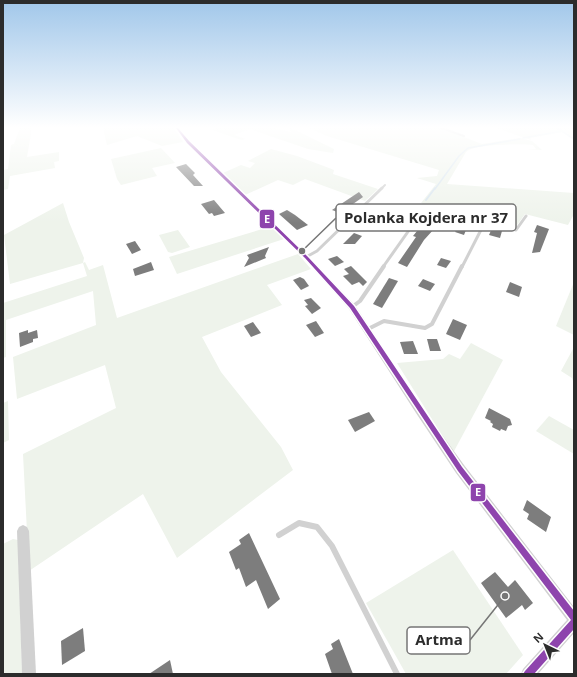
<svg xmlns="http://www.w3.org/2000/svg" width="577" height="677" viewBox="0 0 577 677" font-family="'Open Sans',sans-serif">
<rect width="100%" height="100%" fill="#fff"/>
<g fill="#eef3eb">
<path d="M20 128H32L27 157 59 152V161L54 162 55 168 10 176 8 189 3 190V170L8 169 11 145 14 144Z"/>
<path d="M103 128H174L183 142 162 146 137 136 107 145Z"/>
<path d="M216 128H274L291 132 288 128H291L334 149 333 153 308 149 250 129 234 135 245 139 242 140 212 130Z"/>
<path d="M309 128H440L482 144 520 138 532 141 542 150 526 149H536L533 145C519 144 475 143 466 152L447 184 574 193V214L568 225 525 214 515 228H511L433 205 431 207 421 203 436 184 417 178 437 176 439 170 327 136Z"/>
<path d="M496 128H574L573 131 574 140 563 132 530 138 531 140Z"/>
<path d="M161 148 175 163 152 168 157 176 121 185 117 179 111 159Z"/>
<path d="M271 149 297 156 329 168 334 170 333 174 378 189 365 201 305 179 293 185 278 180 245 195 223 173 241 165 250 168 255 163 248 161Z"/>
<path d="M63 203 69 222 84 258 83 263 85 262 89 270 103 265 117 318 298 254 311 269 267 285 282 305 202 337 221 372 281 447 293 470 177 558 143 494 29 571 23 454 116 408 105 365 17 399 13 357 96 325 93 291 6 320V357L3 358V303L87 276 83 263 10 284 4 235Z"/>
<path d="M269 227H272L284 239 177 274 169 257Z"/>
<path d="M178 230 190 247 172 253 168 252 159 235Z"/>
<path d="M574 282V335L556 326Z"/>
<path d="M471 343 503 360 453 453 397 363 443 359 449 354 460 359Z"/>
<path d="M574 347V384L572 378 561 371Z"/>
<path d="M8 401 9 440 3 443V403Z"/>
<path d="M549 416 574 430V454L536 431Z"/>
<path d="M13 539 18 540 22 674H3V544Z"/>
<path d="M453 550 523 655 506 674H406L366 603Z"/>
</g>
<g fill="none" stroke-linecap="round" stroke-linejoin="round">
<g stroke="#d8e4ee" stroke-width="1.5">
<path d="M557 128 574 139"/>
<path d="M523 138 562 131"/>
<path d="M435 189 459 156 468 148 520 139"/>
</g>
<path stroke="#d8e4ee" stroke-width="2" d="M426 200 435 188"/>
</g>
<g fill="#7d7d7d">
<path d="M186 164 195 173 193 175 203 186H194L176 167Z"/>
<path d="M359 192 363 197 340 213 332 210Z"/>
<path d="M214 200 225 213 214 216 212 213 209 214 201 204Z"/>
<path d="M287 210 295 215 308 225 297 230 279 214Z"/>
<path d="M464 218 470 220 464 235 455 232Z"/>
<path d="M422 225 434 229 424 240 407 267 398 263 416 237 413 236Z"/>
<path d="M537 225 549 229 540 252 532 253 537 233 534 232Z"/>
<path d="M492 228 502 231 500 238 489 235Z"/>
<path d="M354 233 362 236 355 244H343Z"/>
<path d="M135 241 141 250 132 254 126 244Z"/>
<path d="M269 247 265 256 266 258 244 267 249 258 247 255Z"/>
<path d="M337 256 344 262 335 266 328 259Z"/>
<path d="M441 258 451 261 446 268 437 265Z"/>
<path d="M151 262 154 270 135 276 133 269Z"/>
<path d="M351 266 367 282 363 286 359 282 352 285 343 276 349 274 344 269Z"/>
<path d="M300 277 304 279 309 286 301 290 293 280Z"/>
<path d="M389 278 398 281 382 308 373 304Z"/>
<path d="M423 279 435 284 430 291 418 286Z"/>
<path d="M510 282 522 287 519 297 506 292Z"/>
<path d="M311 298 321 308 312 314 305 306 308 305 304 300Z"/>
<path d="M453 319 467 325 460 340 446 334Z"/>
<path d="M316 321 324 333 315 337 306 325Z"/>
<path d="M253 322 261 333 251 337 244 326Z"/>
<path d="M28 330V333L37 330 38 338 33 339V342L20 347 19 333Z"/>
<path d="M427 339H437L441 351H430Z"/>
<path d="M413 341 418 354H404L400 342Z"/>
<path d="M489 408 510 419 512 425 508 426 506 431 501 429 500 431 492 427 493 424 490 422 491 421 485 418Z"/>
<path d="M369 412 375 421 355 432 348 420Z"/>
<path d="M527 500 551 517 546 532 527 519 529 514 523 510Z"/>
<path d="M249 533 280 599 268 609 256 580 246 587 239 568 236 570 229 552 241 544 239 540Z"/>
<path d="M495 572 508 587 515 580 533 603 525 610 522 605 506 618 481 583Z"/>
<path d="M83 628 85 651 62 665 61 641Z"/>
<path d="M339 639 353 674H332L325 654 333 649 331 644Z"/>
<path d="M170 660 173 674H149Z"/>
</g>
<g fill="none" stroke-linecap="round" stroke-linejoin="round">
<g stroke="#d1d1d1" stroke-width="2">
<path d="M441 128 464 136"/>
<path d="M381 189 385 185"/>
</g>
<g stroke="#d1d1d1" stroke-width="3">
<path d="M436 207 516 230 526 216"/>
<path d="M306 257 317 251 382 188"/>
<path d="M383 267 412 226"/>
<path d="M462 267 485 222"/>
</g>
<g stroke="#d1d1d1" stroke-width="4">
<path d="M352 307 360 301 384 266"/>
<path d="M368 329 384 321 425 328 432 324 462 266"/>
</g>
<path stroke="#d1d1d1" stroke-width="6" d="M279 535 299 523 317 527 332 546 397 674"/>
<g fill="#d1d1d1" fill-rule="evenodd">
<path d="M175 128H179L189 141 308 256 355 305 422 407 464 465 574 607V633L538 674H521L523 669 567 620 456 473 416 413 349 309 304 258 187 143Z"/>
<path d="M23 525 27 527 29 531 36 674H22L17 531 19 527Z"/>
</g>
<g stroke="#fff" stroke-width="3">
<path id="bus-1" d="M176 128H178L189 141 307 256 354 306 462 467 574 611V629L534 674H523L525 671 571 620 458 471 350 308 305 258 187 143Z"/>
</g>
<use href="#bus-1" fill="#8e44ad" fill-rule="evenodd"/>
</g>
<linearGradient id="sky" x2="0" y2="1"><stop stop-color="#a1c7ea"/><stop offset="0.57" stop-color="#fff"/><stop offset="1" stop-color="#fff" stop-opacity="0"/></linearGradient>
<rect width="577" height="223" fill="url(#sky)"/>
<path fill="none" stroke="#767676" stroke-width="1.5" d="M302 251L336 218M505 596L470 640"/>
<g fill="#767676" stroke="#fff" stroke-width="1.5">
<circle cx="302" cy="251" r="4"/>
<circle cx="505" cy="596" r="4"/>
</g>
<g fill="#fff" stroke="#767676" stroke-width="1.5">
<rect x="336" y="204" width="180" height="27" rx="4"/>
<rect x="407" y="627" width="63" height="27" rx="4"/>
</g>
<g font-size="15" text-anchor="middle" font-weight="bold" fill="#2c2c2c">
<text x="426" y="223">Polanka Kojdera nr 37</text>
<text x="439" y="645">Artma</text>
</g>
<g stroke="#fff" stroke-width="1.5">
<rect x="259" y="209" width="16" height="20" rx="4" fill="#8e44ad"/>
<rect x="470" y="483" width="16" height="19" rx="4" fill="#8e44ad"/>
</g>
<g font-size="11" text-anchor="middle" font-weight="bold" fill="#fff">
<text x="267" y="223">E</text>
<text x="478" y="496">E</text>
</g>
<rect width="577" height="677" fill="none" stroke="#2c2c2c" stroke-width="8"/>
<g transform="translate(545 645) rotate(317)" stroke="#ffffff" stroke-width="3" paint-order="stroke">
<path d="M0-3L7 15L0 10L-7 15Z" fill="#2c2c2c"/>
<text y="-6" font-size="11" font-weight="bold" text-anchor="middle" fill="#2c2c2c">N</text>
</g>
</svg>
